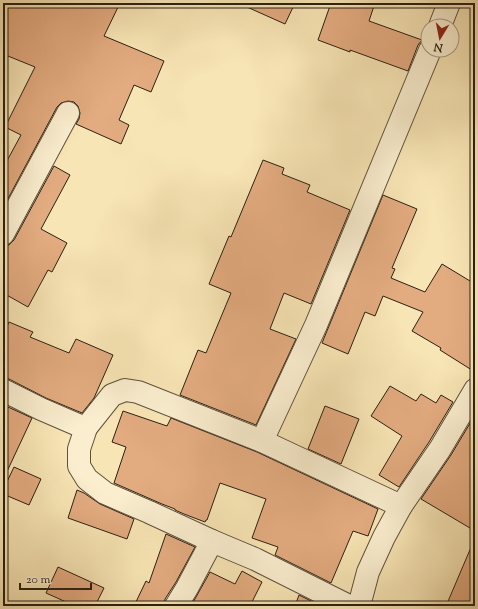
<svg xmlns="http://www.w3.org/2000/svg" width="478" height="609" viewBox="0 0 478 609" font-family="'Sorts Mill Goudy',serif">
<rect width="100%" height="100%" fill="#f8e5b5"/>
<filter id="stains"><feTurbulence type="fractalNoise" baseFrequency=".005" numOctaves="4"/><feColorMatrix values="0 0 0 0 .2 0 0 0 0 .09 0 0 0 0 .02 0 0 0 .5 -.17"/></filter>
<radialGradient id="worn" r=".72"><stop offset=".6" stop-color="#630" stop-opacity="0"/><stop offset="1" stop-color="#630" stop-opacity=".3"/></radialGradient>
<g fill="#e3ab80" stroke="#2a2014">
<path d="M3 3H120L104 36 164 61 151 92 134 85 119 120 129 125 121 144 76 124 79 119 80 113 78 106 74 102 68 101 61 103 57 107 3 208V168L21 135 5 127 35 67 3 54Z"/>
<path d="M238 3H295L285 24Z"/>
<path d="M331 3H375L369 21 422 40 418 45 408 71 350 50V52L318 40Z"/>
<path d="M263 160 284 168 282 174 310 185 307 192 350 210 311 304 284 293 270 329 296 339 256 425 180 395 198 350 206 353 231 293 209 284 229 236 231 237Z"/>
<path d="M54 166 70 175 41 229 67 243 52 272 48 270 28 307 3 293V246L9 245 14 240Z"/>
<path d="M383 195 417 209 392 268 395 269 391 278 425 292 442 264 475 284V372L440 350 441 348 412 331 423 312 383 296 375 316 365 312 348 354 322 343Z"/>
<path d="M9 322 33 332 30 337 69 353 76 339 113 355 94 398 82 413 46 398 9 379 3 378V336Z"/>
<path d="M390 386 416 401 421 394 436 403 441 395 453 402 429 442 399 487 379 475 402 436 371 416Z"/>
<path d="M325 406 359 419 341 464 308 449Z"/>
<path d="M8 407 32 418 3 480V418Z"/>
<path d="M123 411 167 426 171 418 257 452 378 509 368 536 353 531 331 583 275 555 278 547 252 538 266 499 220 483 207 520H206L205 522 184 514 175 510V509L162 504 114 483 126 447 112 442Z"/>
<path d="M475 415V531L421 499 451 455Z"/>
<path d="M14 467 41 479 29 505 3 494V490Z"/>
<path d="M77 490 84 493 100 504 134 519 127 539 68 518Z"/>
<path d="M166 534 195 547 176 582 165 599 164 606H134L146 581 149 583Z"/>
<path d="M475 538V598L472 606H446Z"/>
<path d="M58 567 104 588 95 606H75L46 593Z"/>
<path d="M242 571 262 582 250 606H191L210 572 235 584Z"/>
<path d="M299 595 321 606H295Z"/>
</g>
<g fill="none" stroke-linecap="round" stroke-linejoin="round">
<g stroke="#5e513c" stroke-width="24">
<g id="minor">
<path d="M440 26 449 3"/>
<path d="M3 234 68 113"/>
<path d="M3 390 41 409 85 428V431L79 449V466L87 479 105 493 149 512 212 541 255 559 349 606"/>
<path d="M85 429 112 395 125 390 138 392 262 441 401 506"/>
<path d="M262 441 316 325 430 50"/>
<path d="M176 606 187 588 212 541"/>
<path d="M359 606 368 572 384 537 401 506 440 449 475 390"/>
</g>
</g>
<use href="#minor" stroke="#faeecf" stroke-width="22"/>
</g>
<rect width="478" height="609" fill="none" stroke="#f8e5b5" stroke-width="16"/>
<rect x="4" y="4" width="470" height="601" fill="none" stroke="#2a2014" stroke-width="2"/>
<rect x="8" y="8" width="462" height="593" fill="none" stroke="#2a2014"/>
<g transform="translate(440 38) rotate(190)"><circle r="19" fill="#faeecf" stroke="#a79c84"/>
<path d="M0-3L7 15L0 10L-7 15Z" fill="#8f2418"/>
<text y="-6" font-size="11" font-weight="bold" text-anchor="middle" fill="#2a2014">N</text>
</g>
<path d="M20 583v6h71v-6" fill="none" stroke="#2a2014" stroke-width="2"/>
<text x="26" y="583" font-size="12" fill="#2a2014" stroke="#faeecf" stroke-width="3" paint-order="stroke">20 m</text>
<rect width="100%" height="100%" filter="url(#stains)"/>
<rect width="100%" height="100%" fill="url(#worn)"/>
</svg>
